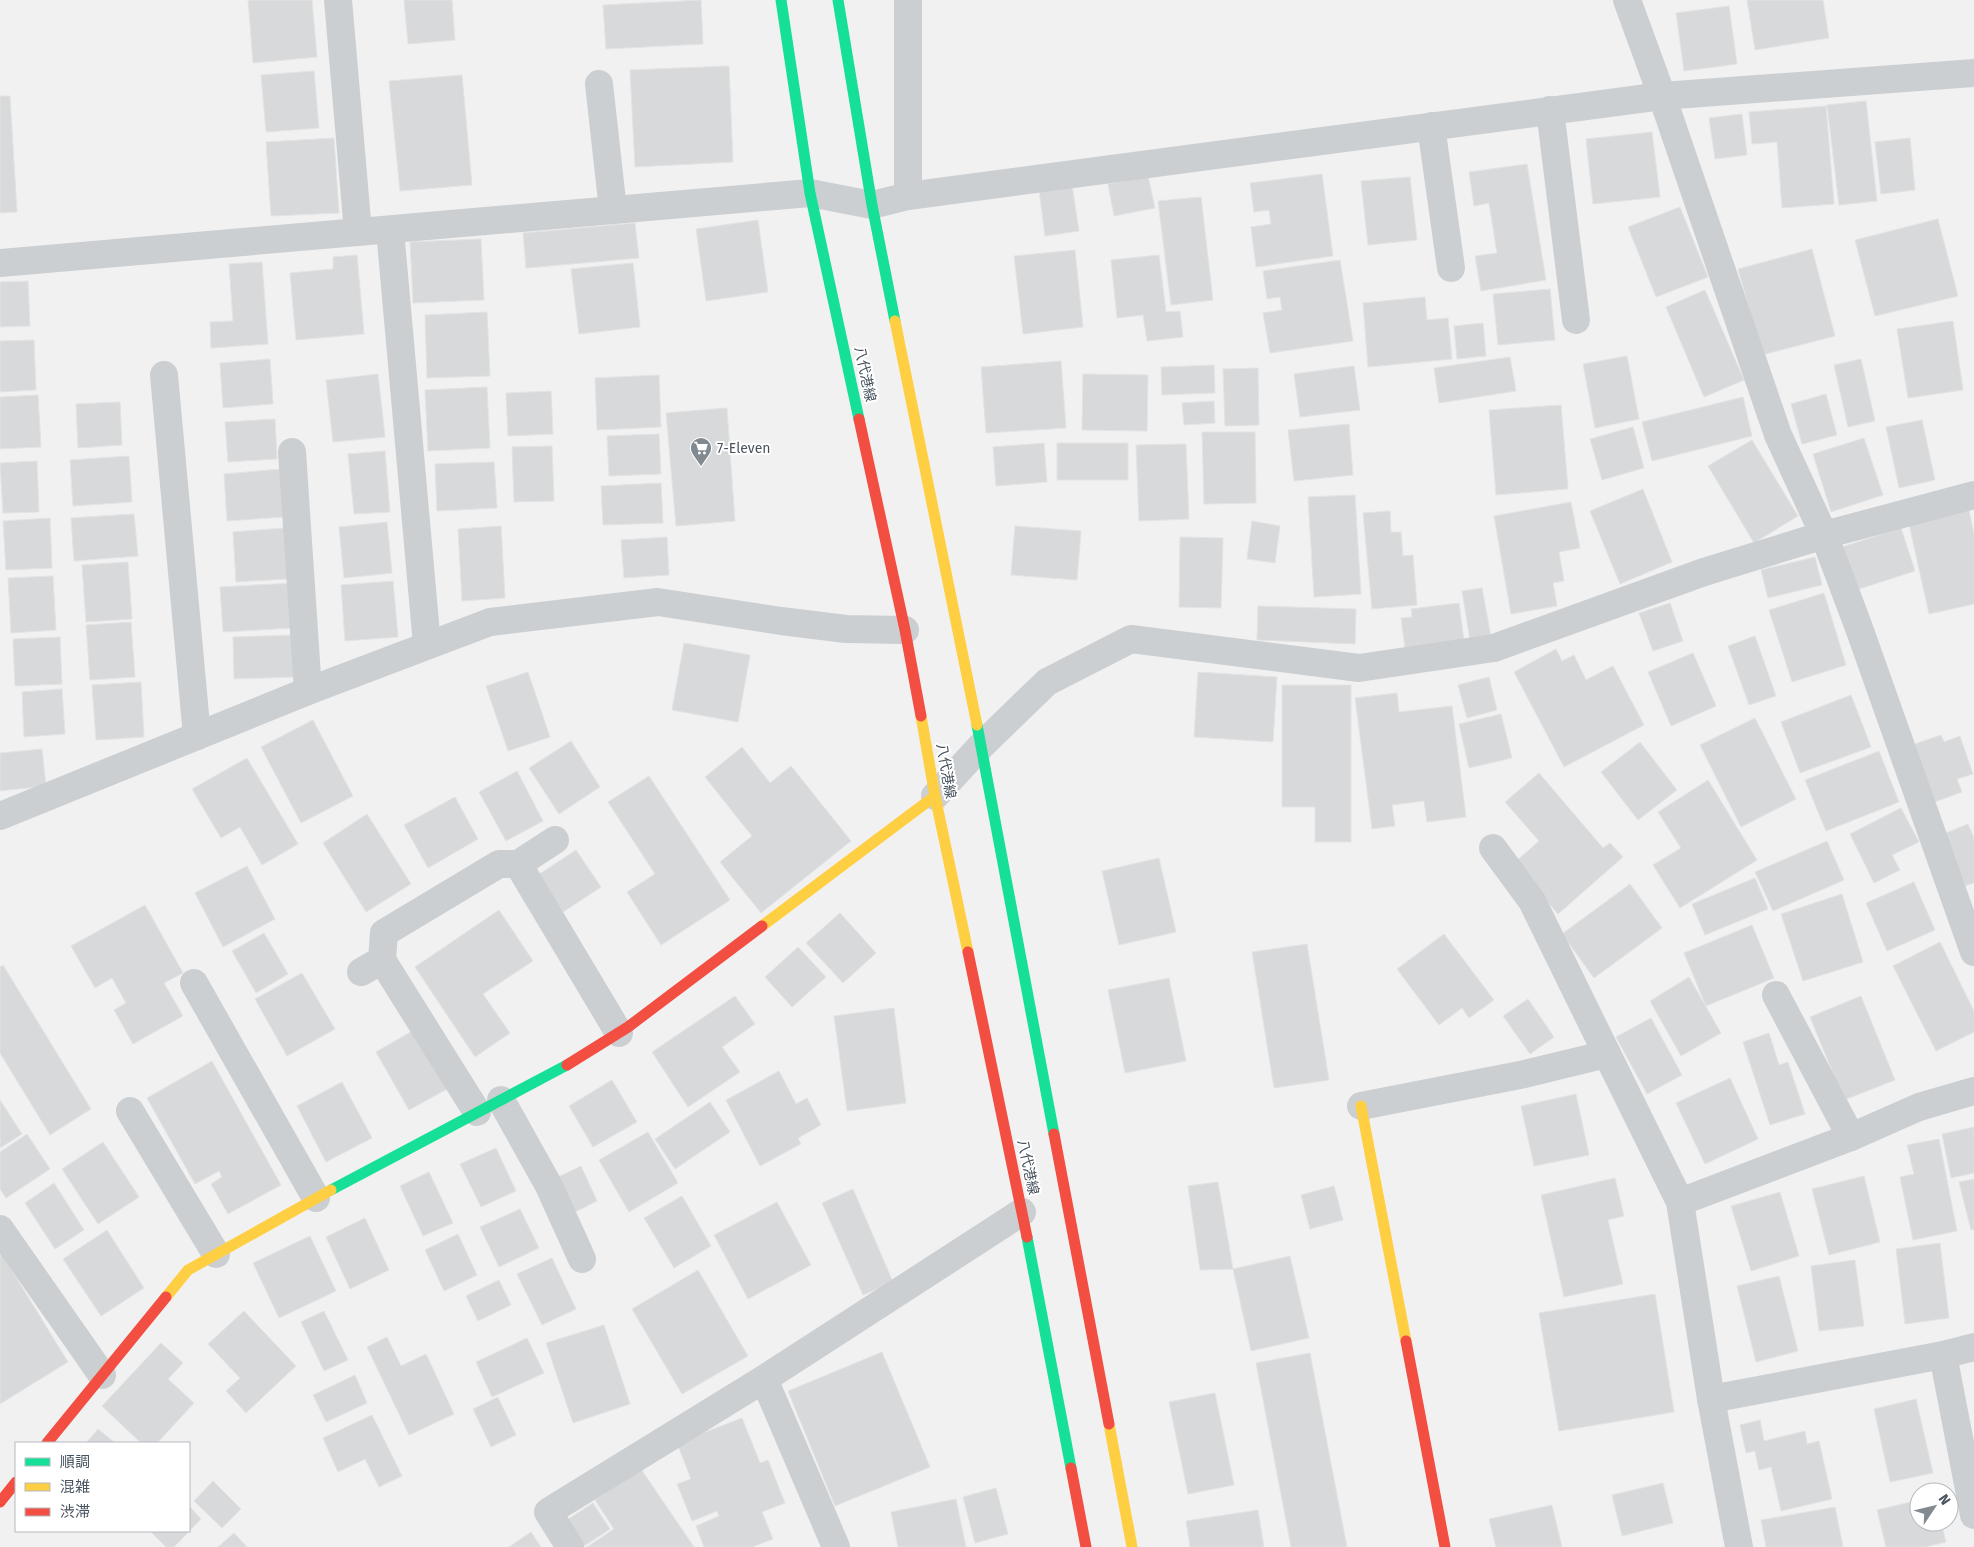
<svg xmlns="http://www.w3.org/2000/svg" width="1974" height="1547" viewBox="0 0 1974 1547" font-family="'Fira Sans','Noto Sans JP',sans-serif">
<rect width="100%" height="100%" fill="#f1f1f1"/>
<g fill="#d8d9db" stroke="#e3e3e4">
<path d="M248 0H312L317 57 253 63Z"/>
<path d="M404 0H452L455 40 408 44Z"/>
<path d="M701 0 703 44 606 49 603 5Z"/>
<path d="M1747 0H1823L1829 38 1755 50Z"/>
<path d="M1729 6 1737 64 1684 71 1676 13Z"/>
<path d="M729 66 733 162 635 167 630 70Z"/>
<path d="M314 71 319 128 266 132 261 75Z"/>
<path d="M462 75 472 185 400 191 389 81Z"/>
<path d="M0 96H10L17 212 0 213Z"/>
<path d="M1866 101 1877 201 1839 205 1827 105Z"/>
<path d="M1826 106 1834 204 1782 208 1777 142 1752 144 1749 112Z"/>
<path d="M1742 114 1747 155 1715 159 1709 118Z"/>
<path d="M1652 132 1660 197 1593 204 1586 139Z"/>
<path d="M334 138 339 213 271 216 266 142Z"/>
<path d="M1910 138 1915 190 1881 194 1875 142Z"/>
<path d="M1527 164 1546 280 1481 291 1475 256 1497 253 1489 203 1474 206 1469 172Z"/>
<path d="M1322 174 1333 256 1256 267 1251 227 1271 224 1269 210 1254 212 1250 183Z"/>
<path d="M1148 176 1155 208 1114 216 1108 184Z"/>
<path d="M1410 177 1417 240 1368 245 1361 181Z"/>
<path d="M1072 185 1079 231 1045 236 1039 190Z"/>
<path d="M1201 197 1213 300 1171 305 1158 201Z"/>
<path d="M1680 207 1708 277 1656 297 1628 227Z"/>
<path d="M1938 219 1958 296 1875 316 1855 240Z"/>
<path d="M758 220 768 292 706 301 696 229Z"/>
<path d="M635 223 639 258 526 268 523 233Z"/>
<path d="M481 239 484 300 413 303 410 242Z"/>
<path d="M1812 249 1835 336 1762 355 1738 269Z"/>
<path d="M1075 250 1083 327 1023 334 1014 256Z"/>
<path d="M357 255 364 334 296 340 290 273 333 269V257Z"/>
<path d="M1159 255 1166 312 1180 311 1183 337 1147 341 1143 315 1117 318 1111 260Z"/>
<path d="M1340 260 1353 341 1270 353 1263 313 1282 310 1280 297 1267 299 1263 271Z"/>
<path d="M262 262 268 344 211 348 210 322 233 321 229 264Z"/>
<path d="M633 263 640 327 579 334 571 269Z"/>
<path d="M28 281 30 326 0 327V282Z"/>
<path d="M1550 289 1555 340 1498 345 1493 294Z"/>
<path d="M1705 290 1744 380 1704 397 1666 307Z"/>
<path d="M1425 297 1427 320 1448 318 1452 359 1368 367 1363 303Z"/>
<path d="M487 312 490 376 427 378 425 315Z"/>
<path d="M1953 321 1963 390 1908 398 1897 329Z"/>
<path d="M1483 323 1486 356 1457 359 1454 326Z"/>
<path d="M34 340 36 390 0 392V341Z"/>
<path d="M1627 356 1639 419 1595 428 1583 364Z"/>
<path d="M1510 357 1516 391 1439 403 1434 368Z"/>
<path d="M270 359 273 404 223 408 220 363Z"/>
<path d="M1861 359 1875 421 1848 427 1834 365Z"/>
<path d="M1061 361 1066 428 986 433 981 367Z"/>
<path d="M1214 365 1215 393 1162 395 1161 367Z"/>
<path d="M1354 366 1360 410 1300 417 1294 374Z"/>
<path d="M1258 368 1259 425 1225 426 1223 369Z"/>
<path d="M378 374 385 437 333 442 326 380Z"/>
<path d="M1083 374 1148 375 1147 431 1082 430Z"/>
<path d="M659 375 661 427 597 430 595 378Z"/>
<path d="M487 387 490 448 428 451 425 390Z"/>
<path d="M551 391 553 434 508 436 506 393Z"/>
<path d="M1826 394 1837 435 1802 444 1791 404Z"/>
<path d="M38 395 41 447 0 449V397Z"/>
<path d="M1743 397 1752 436 1652 461 1642 422Z"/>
<path d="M1214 401 1215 423 1184 425 1182 403Z"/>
<path d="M120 402 122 445 78 448 76 404Z"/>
<path d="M1561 405 1568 489 1496 495 1489 410Z"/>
<path d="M727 408 735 521 676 526 666 413Z"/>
<path d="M275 419 277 459 228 462 225 422Z"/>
<path d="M1922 420 1935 480 1899 488 1886 427Z"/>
<path d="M1349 424 1353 475 1294 481 1288 430Z"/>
<path d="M1633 427 1644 468 1602 480 1590 439Z"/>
<path d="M1202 432H1255L1256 503 1204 504Z"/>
<path d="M659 434 661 474 609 476 607 436Z"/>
<path d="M1864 438 1883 495 1831 512 1813 454Z"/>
<path d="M1752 440 1798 516 1754 543 1708 466Z"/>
<path d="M1044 443 1047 482 996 486 993 447Z"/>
<rect x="1057" y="443" width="71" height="37"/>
<path d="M1186 444 1189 519 1139 521 1136 445Z"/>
<path d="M552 446 554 501 514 502 512 447Z"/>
<path d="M385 451 390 512 354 514 348 454Z"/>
<path d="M129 456 132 502 73 506 70 460Z"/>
<path d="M37 461 39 512 3 513 0 463Z"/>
<path d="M494 462 497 508 437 511 435 464Z"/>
<path d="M281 469 284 517 227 521 224 474Z"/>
<path d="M661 483 663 523 603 525 601 486Z"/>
<path d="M1643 489 1672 562 1620 584 1590 511Z"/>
<path d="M1355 495 1361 594 1314 597 1308 497Z"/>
<path d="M1571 502 1580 548 1559 552 1564 581 1553 583 1557 606 1511 614 1494 516Z"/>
<path d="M1969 510 1974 534V604L1929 614 1909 524Z"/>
<path d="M1390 511 1391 532H1401L1403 556 1413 555 1417 605 1372 609 1363 513Z"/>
<path d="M134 514 138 556 74 561 71 518Z"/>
<path d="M50 518 52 568 6 570 3 521Z"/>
<path d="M1252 521 1280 526 1275 563 1247 559Z"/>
<path d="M387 522 392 573 344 578 339 527Z"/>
<path d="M501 526 505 598 462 601 458 529Z"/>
<path d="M1015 526 1081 531 1077 580 1011 575Z"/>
<path d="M284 528 287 579 236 582 233 532Z"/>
<path d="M1901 528 1915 571 1856 590 1842 547Z"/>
<path d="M667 537 669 575 624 578 621 540Z"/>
<path d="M1180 537 1223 538 1221 608 1179 607Z"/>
<path d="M1815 557 1822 585 1768 598 1761 570Z"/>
<path d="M128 562 132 619 86 622 82 565Z"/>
<path d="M53 576 56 630 11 633 8 578Z"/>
<path d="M393 581 398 637 345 641 341 585Z"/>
<path d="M292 583 295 628 223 632 220 587Z"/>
<path d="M1482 588 1491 637 1470 640 1462 591Z"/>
<path d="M1824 593 1846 665 1792 682 1769 610Z"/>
<path d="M1459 603 1464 641 1405 649 1401 618 1412 617 1411 609Z"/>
<path d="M1670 603 1683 641 1653 651 1639 613Z"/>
<path d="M1258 606 1356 609 1355 644 1257 640Z"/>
<path d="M131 622 135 677 90 680 86 625Z"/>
<path d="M294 635 295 677 234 679 233 637Z"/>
<path d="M1755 636 1776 696 1749 705 1728 646Z"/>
<path d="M60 637 62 684 15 686 13 639Z"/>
<path d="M684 643 750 655 738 722 672 710Z"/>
<path d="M1556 649 1562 661 1574 655 1586 680 1613 666 1644 725 1564 767 1514 672Z"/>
<path d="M1693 653 1716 706 1671 726 1648 672Z"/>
<path d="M528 672 550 737 508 751 486 686Z"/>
<path d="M1198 672 1277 677 1273 742 1194 737Z"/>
<path d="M1489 677 1497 710 1467 718 1458 685Z"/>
<path d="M141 682 144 737 96 740 92 685Z"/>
<path d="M1282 685H1351V842H1315V807H1282Z"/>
<path d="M62 689 65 734 24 737 22 692Z"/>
<path d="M1397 693 1399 712 1452 706 1466 817 1427 822 1424 801 1392 805 1395 826 1372 829 1355 698Z"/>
<path d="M1851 695 1871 747 1800 773 1781 722Z"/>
<path d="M1501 714 1512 758 1469 768 1459 724Z"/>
<path d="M1755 718 1796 799 1741 827 1700 745Z"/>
<path d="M313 720 353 796 301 823 261 747Z"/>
<path d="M1941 735 1944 742 1960 736 1973 774 1957 779 1962 792 1929 804 1909 746Z"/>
<path d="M571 741 600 787 559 814 529 768Z"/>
<path d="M1640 742 1677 790 1638 820 1601 772Z"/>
<path d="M742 747 770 783 791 766 851 841 761 913 720 862 752 836 705 777Z"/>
<path d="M42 749 46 786 0 791V753Z"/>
<path d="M1879 751 1899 802 1826 831 1805 780Z"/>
<path d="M247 758 298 844 262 865 240 827 221 838 192 789Z"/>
<path d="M517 771 543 821 506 841 479 792Z"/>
<path d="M1539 773 1603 848 1610 843 1623 857 1558 914 1514 863 1539 841 1505 802Z"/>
<path d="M649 776 730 900 661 945 627 892 655 874 608 802Z"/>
<path d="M1708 780 1757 860 1680 908 1653 865 1681 848 1658 812Z"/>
<path d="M455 797 478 839 428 868 404 825Z"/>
<path d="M1901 808 1919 842 1892 855 1900 870 1874 883 1850 834Z"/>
<path d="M367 814 411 884 366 912 323 843Z"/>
<path d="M1968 824 1974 838V883L1962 887 1941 835Z"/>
<path d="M1827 841 1844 880 1773 911 1755 872Z"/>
<path d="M576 850 601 887 563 912 538 875Z"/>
<path d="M1159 858 1176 932 1119 945 1102 871Z"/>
<path d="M247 866 275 919 223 947 195 893Z"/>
<path d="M1755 878 1768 909 1705 935 1692 904Z"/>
<path d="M1914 882 1935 930 1887 951 1866 903Z"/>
<path d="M1630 884 1662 928 1594 978 1562 934Z"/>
<path d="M1842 894 1863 962 1803 981 1781 914Z"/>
<path d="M145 905 183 973 164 983 183 1016 133 1044 114 1010 126 1003 112 978 95 988 71 946Z"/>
<path d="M499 910 533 961 483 994 510 1033 475 1057 415 967Z"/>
<path d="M840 913 876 953 843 983 806 943Z"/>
<path d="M1752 925 1774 978 1706 1006 1684 953Z"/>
<path d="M264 933 288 974 256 993 232 951Z"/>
<path d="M1444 934 1494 1000 1469 1018 1462 1008 1439 1025 1397 969Z"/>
<path d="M1940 942 1974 1011V1032L1936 1051 1893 966Z"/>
<path d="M1307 944 1329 1080 1274 1088 1252 952Z"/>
<path d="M798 947 826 977 792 1007 765 977Z"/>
<path d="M3 965 91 1109 50 1135 0 1053V967Z"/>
<path d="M302 973 335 1029 287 1056 255 999Z"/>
<path d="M1689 977 1721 1033 1681 1056 1650 1001Z"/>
<path d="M1169 978 1186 1061 1125 1073 1108 990Z"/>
<path d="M735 996 755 1024 722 1047 740 1072 688 1107 652 1052Z"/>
<path d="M1861 996 1895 1080 1844 1100 1810 1017Z"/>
<path d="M1528 999 1554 1037 1530 1054 1503 1016Z"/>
<path d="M894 1008 906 1103 847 1111 834 1016Z"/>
<path d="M1651 1018 1682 1075 1647 1094 1616 1037Z"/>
<path d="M414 1030 447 1089 409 1110 376 1052Z"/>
<path d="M1769 1033 1779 1065 1788 1062 1805 1114 1770 1125 1743 1042Z"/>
<path d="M212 1061 281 1185 228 1214 211 1184 222 1177 219 1171 195 1184 147 1098Z"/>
<path d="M779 1071 796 1104 807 1098 821 1125 798 1138 801 1144 760 1166 726 1100Z"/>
<path d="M1730 1078 1758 1139 1705 1164 1676 1103Z"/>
<path d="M612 1080 637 1122 593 1147 569 1106Z"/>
<path d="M342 1082 372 1138 326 1162 297 1106Z"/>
<path d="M1576 1094 1589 1155 1534 1166 1521 1106Z"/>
<path d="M0 1100 22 1134 0 1148Z"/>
<path d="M710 1102 730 1132 675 1169 655 1139Z"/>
<path d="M1974 1127V1173L1951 1178 1942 1134Z"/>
<path d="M648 1132 678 1183 629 1212 599 1160Z"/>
<path d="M27 1134 50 1169 6 1198 0 1189V1152Z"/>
<path d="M1939 1139 1957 1231 1913 1240 1900 1177 1914 1174 1907 1145Z"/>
<path d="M103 1142 139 1197 98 1224 62 1169Z"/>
<path d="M496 1148 516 1191 481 1207 460 1164Z"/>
<path d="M581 1166 597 1201 571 1214 554 1179Z"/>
<path d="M429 1172 453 1223 423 1236 400 1186Z"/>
<path d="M1864 1176 1880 1242 1829 1255 1812 1189Z"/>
<path d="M1615 1178 1624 1216 1608 1220 1623 1284 1564 1297 1541 1195Z"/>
<path d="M1974 1179V1229L1971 1230 1959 1182Z"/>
<path d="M1218 1182 1233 1269 1200 1270 1188 1186Z"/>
<path d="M54 1183 84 1230 55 1249 25 1203Z"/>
<path d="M1334 1186 1343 1220 1310 1229 1301 1195Z"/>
<path d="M853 1189 893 1282 863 1295 822 1203Z"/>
<path d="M1780 1192 1799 1256 1751 1271 1731 1206Z"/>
<path d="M682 1196 711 1246 674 1268 644 1218Z"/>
<path d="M777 1202 811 1265 748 1299 714 1235Z"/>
<path d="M520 1209 539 1248 499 1267 480 1227Z"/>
<path d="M365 1218 389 1270 350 1289 326 1237Z"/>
<path d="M107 1230 144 1288 101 1316 63 1259Z"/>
<path d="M458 1234 477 1275 444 1291 425 1250Z"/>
<path d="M310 1236 336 1291 279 1318 253 1263Z"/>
<path d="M1940 1243 1949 1318 1905 1324 1896 1249Z"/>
<path d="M0 1251 68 1362 0 1404Z"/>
<path d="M1290 1256 1309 1338 1251 1351 1233 1269Z"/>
<path d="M552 1258 576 1309 542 1325 517 1274Z"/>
<path d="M1855 1260 1864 1326 1819 1331 1811 1266Z"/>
<path d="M698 1270 748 1356 682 1394 632 1309Z"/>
<path d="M1779 1276 1798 1351 1756 1362 1737 1286Z"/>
<path d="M499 1280 511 1305 478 1321 466 1296Z"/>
<path d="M1655 1294 1674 1412 1559 1431 1539 1313Z"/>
<path d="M244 1311 296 1366 246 1413 226 1391 240 1378 208 1344Z"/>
<path d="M324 1311 348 1360 324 1371 301 1322Z"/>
<path d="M604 1325 630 1404 573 1423 546 1343Z"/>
<path d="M387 1337 401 1366 426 1354 454 1414 409 1435 367 1347Z"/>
<path d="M527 1338 544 1373 492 1397 476 1362Z"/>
<path d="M161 1343 183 1363 168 1379 194 1403 157 1443H141L102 1406Z"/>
<path d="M882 1352 930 1467 835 1506 788 1391Z"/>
<path d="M1310 1353 1347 1547H1291L1256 1363Z"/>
<path d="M355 1375 367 1403 326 1422 313 1395Z"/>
<path d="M1215 1393 1234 1485 1188 1494 1169 1402Z"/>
<path d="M498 1397 516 1435 491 1447 473 1409Z"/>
<path d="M1916 1399 1933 1473 1890 1482 1874 1409Z"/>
<path d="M372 1415 402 1476 379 1487 365 1459 338 1472 323 1438Z"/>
<path d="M742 1418 760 1463 768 1460 785 1503 762 1512 773 1539 752 1547H704L696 1526 719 1516 717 1511 692 1521 677 1484 691 1479 677 1443Z"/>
<path d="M1760 1420 1764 1441 1805 1431 1807 1444 1819 1441 1832 1499 1781 1511 1771 1467 1759 1470 1755 1451 1746 1453 1740 1425Z"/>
<path d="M98 1429 115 1443H86Z"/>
<path d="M641 1469 694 1547H587L614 1529 595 1500Z"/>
<path d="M213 1481 241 1509 222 1528 194 1501Z"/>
<path d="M1663 1483 1673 1523 1622 1536 1612 1495Z"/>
<path d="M996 1488 1008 1534 975 1543 963 1497Z"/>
<path d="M956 1499 966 1547H898L891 1512Z"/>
<path d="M1919 1500V1522H1941L1946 1542 1925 1547H1886L1877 1510Z"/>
<path d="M593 1503 610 1529 584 1546 567 1520Z"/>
<path d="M1552 1505 1562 1547H1496L1489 1519Z"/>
<path d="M189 1506 201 1519 174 1547H166L150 1531H189Z"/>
<path d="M1835 1507 1843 1547H1766L1761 1520Z"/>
<path d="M1258 1510 1264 1547H1190L1186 1521Z"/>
<path d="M531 1532 541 1547H509Z"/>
<path d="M234 1533 247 1547H218Z"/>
</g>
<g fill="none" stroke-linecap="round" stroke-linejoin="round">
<g stroke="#cccfd2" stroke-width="28">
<path d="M338 0 358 232"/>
<path d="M1627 0 1662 96 1778 435 1824 535 1859 628 1974 952"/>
<path d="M599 84 613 210"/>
<path d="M1550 110 1576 320"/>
<path d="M1431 126 1451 268"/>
<path d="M908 196V0"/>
<path d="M390 230 427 645"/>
<path d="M0 263 810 193 872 205 908 196 1662 96 1974 73"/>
<path d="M164 375 197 736"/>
<path d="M292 452 308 691"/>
<path d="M935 796 981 746 1047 682 1131 639 1359 668 1494 648 1704 572 1824 535 1974 495"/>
<path d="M0 816 308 691 490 622 658 602 781 621 846 629 905 630"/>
<path d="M1493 848 1532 901 1607 1054"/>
<path d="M518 864 555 840"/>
<path d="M382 960 477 1112"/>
<path d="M361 972 382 960 384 933 499 864H518L619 1033"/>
<path d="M194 983 316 1198"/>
<path d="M1776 995 1851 1137"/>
<path d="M501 1100 549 1186 582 1259"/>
<path d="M1361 1106 1520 1075 1607 1054 1680 1202 1711 1399 1739 1547"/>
<path d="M130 1111 216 1254"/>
<path d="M1680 1202 1851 1137 1919 1107 1974 1091"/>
<path d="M0 1229 102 1375"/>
<path d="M1943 1355 1974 1515"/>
<path d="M764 1379 836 1547"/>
<path d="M1711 1399 1943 1355 1974 1347"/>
<path d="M570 1547 548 1512 764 1379 1022 1212"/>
</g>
<g stroke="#16e098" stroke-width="11">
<path d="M781 0 810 193 859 419"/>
<path d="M838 0 872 205 895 321"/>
<path d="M977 725 1054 1134"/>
<path d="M331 1190 567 1065"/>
<path d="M1027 1237 1071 1468"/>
</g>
<g stroke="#ffcf43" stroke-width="11">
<path d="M895 321 977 725"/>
<path d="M921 716 935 796 968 952"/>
<path d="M762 926 935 796"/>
<path d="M1361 1106 1406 1341"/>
<path d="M166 1297 188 1270 331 1190"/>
<path d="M1109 1424 1132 1547"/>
</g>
<g stroke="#f24e42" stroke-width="11">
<path d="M859 419 905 630 921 716"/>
<path d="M968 952 1027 1237"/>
<path d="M567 1065 628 1027 762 926"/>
<path d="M1054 1134 1109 1424"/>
<path d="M1406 1341 1445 1547"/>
<path d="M47 1443 166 1297"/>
<path d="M1071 1468 1086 1547"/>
<path d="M0 1502 16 1482"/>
</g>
</g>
<defs>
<g id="supermarket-pin" transform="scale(1.125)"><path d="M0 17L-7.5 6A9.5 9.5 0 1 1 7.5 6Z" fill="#828a91" stroke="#fff"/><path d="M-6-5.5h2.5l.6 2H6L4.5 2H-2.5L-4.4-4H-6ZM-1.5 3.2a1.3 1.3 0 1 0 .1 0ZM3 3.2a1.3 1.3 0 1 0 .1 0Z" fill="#fff"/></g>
</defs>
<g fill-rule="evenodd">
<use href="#supermarket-pin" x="701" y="448"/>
</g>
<g text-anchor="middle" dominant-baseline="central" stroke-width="4" stroke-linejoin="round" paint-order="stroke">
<g font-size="14" fill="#47535e" stroke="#fff">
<text transform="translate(865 374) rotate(78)">八代港線</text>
<text transform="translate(946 771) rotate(80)">八代港線</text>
<text transform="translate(1028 1167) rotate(78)">八代港線</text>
</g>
<g font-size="14" fill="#47535e" stroke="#fff" text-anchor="start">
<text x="717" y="448">7-Eleven</text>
</g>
</g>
<rect x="15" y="1442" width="175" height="90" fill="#ffffff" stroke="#b5babf"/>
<rect x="25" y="1458" width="25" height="8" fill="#16e098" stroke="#b5babf"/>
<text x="60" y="1467" font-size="15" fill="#47535e">順調</text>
<rect x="25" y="1483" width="25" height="8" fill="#ffcf43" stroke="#b5babf"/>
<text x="60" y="1492" font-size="15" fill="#47535e">混雑</text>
<rect x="25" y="1508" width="25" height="8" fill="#f24e42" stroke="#b5babf"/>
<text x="60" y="1517" font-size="15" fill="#47535e">渋滞</text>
<g transform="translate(1934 1507) rotate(55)"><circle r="24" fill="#ffffff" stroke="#b5babf"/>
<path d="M0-4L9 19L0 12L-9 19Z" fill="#828a91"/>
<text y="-8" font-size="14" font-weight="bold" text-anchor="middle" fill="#47535e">N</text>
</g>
</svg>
